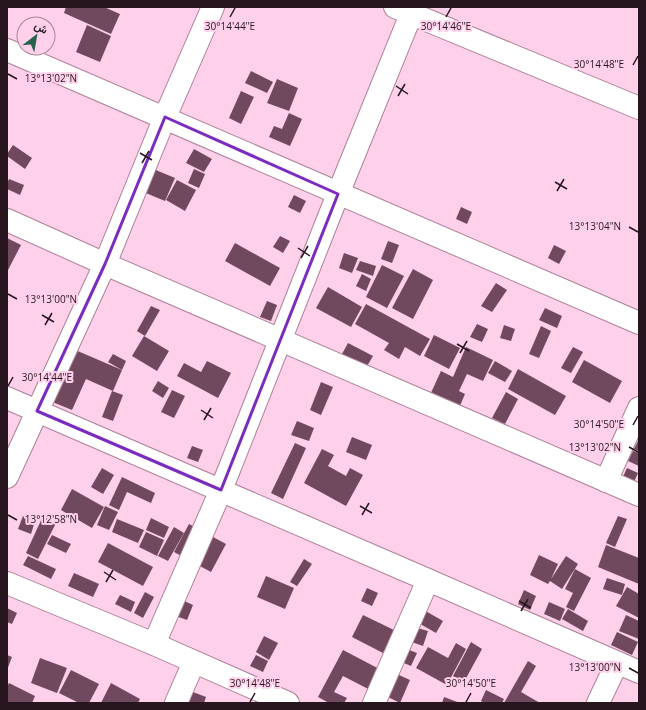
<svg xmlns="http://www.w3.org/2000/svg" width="646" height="710" viewBox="0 0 646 710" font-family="'Open Sans',Vazirmatn,sans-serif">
<rect width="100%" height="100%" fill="#ffd0e9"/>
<g fill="#70495e">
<path d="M66 7H104L120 14 111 34 64 13Z"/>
<path d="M87 25 111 36 100 62 76 52Z"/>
<path d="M251 71 273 82 267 93 245 83Z"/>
<path d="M277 79 298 88 289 111 267 103Z"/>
<path d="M241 91 254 97 241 124 229 118Z"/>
<path d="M289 113 302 119 290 146 269 137 274 126 282 129Z"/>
<path d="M13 145 32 158 25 169 7 156V154Z"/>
<path d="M194 149 212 159 204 172 186 163Z"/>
<path d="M151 168 175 178 165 201 141 191Z"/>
<path d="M194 169 205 174 199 188 188 183Z"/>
<path d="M9 179 24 185 20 195 7 189V184Z"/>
<path d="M177 180 196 190 185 211 166 200Z"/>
<path d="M294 195 306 201 300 213 288 207Z"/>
<path d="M461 207 472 212 467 224 456 219Z"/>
<path d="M280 236 290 241 283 253 273 247Z"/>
<path d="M7 238 21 245 7 272Z"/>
<path d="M388 241 399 245 392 263 381 259Z"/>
<path d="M235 243 280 268 270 286 225 261Z"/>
<path d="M554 245 566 251 559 264 548 258Z"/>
<path d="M344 253 358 258 352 273 339 268Z"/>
<path d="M360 261 376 266 373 276 356 270Z"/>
<path d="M382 265 404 276 387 308 366 297Z"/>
<path d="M413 269 433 280 413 319 392 308Z"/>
<path d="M362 274 371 279 366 291 356 286Z"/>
<path d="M496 283 507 290 492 312 481 306Z"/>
<path d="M328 287 362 307 351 327 316 308Z"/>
<path d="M267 301 277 305 271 321 260 317Z"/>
<path d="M366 304 430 339 420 356 405 347 399 359 384 350 389 343 355 324Z"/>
<path d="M151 306 160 310 145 336 137 331Z"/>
<path d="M545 308 562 316 557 328 539 320Z"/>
<path d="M477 324 488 329 482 342 470 337Z"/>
<path d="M504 325 515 329 511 341 500 338Z"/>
<path d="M541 326 551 331 539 358 529 354Z"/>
<path d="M434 335 460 348 449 369 424 356Z"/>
<path d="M144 336 169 351 157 371 132 356Z"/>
<path d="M348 343 373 356 366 368 342 354Z"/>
<path d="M466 347 493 360 483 381 467 374 459 391 465 394 459 408 430 395 441 371 453 377Z"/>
<path d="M573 347 583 352 571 373 561 368Z"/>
<path d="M73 349 122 370 113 391 86 379 72 410 50 401Z"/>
<path d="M113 354 126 361 122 370 108 362Z"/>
<path d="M584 360 622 381 610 403 572 382Z"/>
<path d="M207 361 231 373 218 398 177 376 184 363 201 372Z"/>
<path d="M495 361 512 371 505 382 488 373Z"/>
<path d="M518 369 566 396 555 415 508 389Z"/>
<path d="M158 381 169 388 163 398 152 391Z"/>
<path d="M321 382 333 387 321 415 310 410Z"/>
<path d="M172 390 185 396 174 418 161 412Z"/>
<path d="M112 391 123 395 113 421 102 417Z"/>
<path d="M506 392 518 399 505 424 492 418Z"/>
<path d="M297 421 314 428 309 441 291 435Z"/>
<path d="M352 437 372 445 366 460 346 452Z"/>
<path d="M639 439V451L634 449Z"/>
<path d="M295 443 306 448 283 499 271 493Z"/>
<path d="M192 446 203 450 198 462 187 458Z"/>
<path d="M322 449 334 455 328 466 346 476 350 468 363 475 346 506 304 483Z"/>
<path d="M633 451 639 453V466L628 461Z"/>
<path d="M102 468 114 475 103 494 91 487Z"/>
<path d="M627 468 638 473 633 484 622 479Z"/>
<path d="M122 477 155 493 151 503 127 492 119 510 109 505Z"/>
<path d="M72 489 104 507 92 528 61 510Z"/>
<path d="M105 506 118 512 109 530 97 525Z"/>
<path d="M23 516 35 521 31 534 18 529Z"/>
<path d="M43 516 56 523 38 559 26 553Z"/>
<path d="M618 516 627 519 615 547 606 543Z"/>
<path d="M151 518 169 527 164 538 146 530Z"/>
<path d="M117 519 144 530 138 543 112 532Z"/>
<path d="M189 524 226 544 211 572 174 552Z"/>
<path d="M174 527 184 533 168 561 158 556Z"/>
<path d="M146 532 164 540 157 556 139 547Z"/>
<path d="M52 535 71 544 66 553 47 544Z"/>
<path d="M108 543 153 567 143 586 98 562Z"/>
<path d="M606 545 639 558V584L598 567Z"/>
<path d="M539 555 558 564 551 579 566 556 578 564 562 589 550 581 548 584 530 575Z"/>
<path d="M28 556 56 569 51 579 23 565Z"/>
<path d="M304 559 312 564 297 586 290 582Z"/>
<path d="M575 569 591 578 574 611 566 607 573 593 565 589Z"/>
<path d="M74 573 99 584 93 597 68 586Z"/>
<path d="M266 576 294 588 285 609 257 597Z"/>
<path d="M607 578 625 584 622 595 603 589Z"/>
<path d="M627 587 639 594V618L616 606Z"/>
<path d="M367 588 378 593 372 606 361 601Z"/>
<path d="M524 590 536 596 530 610 518 604Z"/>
<path d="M145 592 154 597 143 618 134 613Z"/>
<path d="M120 595 135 602 131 612 115 604Z"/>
<path d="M180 599 193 605 187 620 173 615Z"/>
<path d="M549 602 565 609 560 621 544 614Z"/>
<path d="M7 608 17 613 12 624 7 622Z"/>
<path d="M422 609 443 621 436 633 415 621Z"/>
<path d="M568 609 588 621 583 631 562 619Z"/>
<path d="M363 615 394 630 383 653 352 637Z"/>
<path d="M626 615 639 621V639L619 631Z"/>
<path d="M414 627 428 631 423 646 409 641Z"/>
<path d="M617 632 638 642 632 655 611 645Z"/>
<path d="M264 636 278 643 269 660 256 652Z"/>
<path d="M471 642 482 649 464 682 453 676Z"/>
<path d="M456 643 466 649 447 685 416 668 428 647 448 658Z"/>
<path d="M404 648 417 653 411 666 399 661Z"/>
<path d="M343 650 387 673 376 693 343 676 334 692 347 698 344 703H329L318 697Z"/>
<path d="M7 655 12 657 7 670Z"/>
<path d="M256 655 268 661 263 672 250 666Z"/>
<path d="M40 658 67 668 57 693 31 683Z"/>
<path d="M528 661 536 666 521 692 540 703H504Z"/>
<path d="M71 670 99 684 89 703H79L59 693Z"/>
<path d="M399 675 410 680 400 703 388 697Z"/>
<path d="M9 683 35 696 32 703H7V687Z"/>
<path d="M111 683 140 699 138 703H101Z"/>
<path d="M486 690 504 699 502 703H484L481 701Z"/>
<path d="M193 692 206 697 204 703H189Z"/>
<path d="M444 697 460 703H442Z"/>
</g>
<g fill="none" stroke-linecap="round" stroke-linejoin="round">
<g stroke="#ac8198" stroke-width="24">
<g id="minor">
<path d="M395 7 639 108"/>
<path d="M7 50 639 323"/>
<path d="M7 220 105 264 639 495"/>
<path d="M7 398 428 580 639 672"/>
<path d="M7 477 105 264 165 117 213 7"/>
<path d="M606 481 639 408"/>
<path d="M7 583 154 644 288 703"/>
<path d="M154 644 221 490 338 194 414 7"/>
<path d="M176 703 194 662"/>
<path d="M374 703 428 580"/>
<path d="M598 703 617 663"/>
</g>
</g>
<use href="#minor" stroke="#fff" stroke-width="22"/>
</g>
<path fill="none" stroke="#7b2cbf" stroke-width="3" stroke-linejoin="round" d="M165 117 338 194 221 490 37 411 105 264Z"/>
<path fill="none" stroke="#27161f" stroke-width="1.5" d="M230 17 235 8M446 17 451 8M633 65 638 56M8 74 17 79M396 86 408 94M398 96 405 84M140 153 152 160M142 163 149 151M555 182 567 189M557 191 564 179M629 227 638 232M298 248 310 256M301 258 308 246M8 294 17 299M42 315 54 322M45 325 52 313M457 344 469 351M460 353 467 341M8 386 13 377M201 410 213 418M204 420 211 408M633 425 638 416M629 447 638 452M360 506 372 513M8 515 17 520M362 515 369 503M104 572 116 580M106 582 113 570M519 601 531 608M521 611 528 599M629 668 638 673M250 702 255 693M466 702 471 693"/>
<g font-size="10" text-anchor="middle" fill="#27161f" stroke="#ffd0e9" stroke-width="4" stroke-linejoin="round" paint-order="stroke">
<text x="230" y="30">30°14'44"E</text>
<text x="446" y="30">30°14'46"E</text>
<text x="599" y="68">30°14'48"E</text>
<text x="51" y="82">13°13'02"N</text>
<text x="595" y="230">13°13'04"N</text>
<text x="51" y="303">13°13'00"N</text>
<text x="47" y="381">30°14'44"E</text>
<text x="599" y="428">30°14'50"E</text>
<text x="595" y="451">13°13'02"N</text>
<text x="51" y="523">13°12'58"N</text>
<text x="595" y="671">13°13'00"N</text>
<text x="255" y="687">30°14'48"E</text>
<text x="471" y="687">30°14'50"E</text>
</g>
<rect width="646" height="710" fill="none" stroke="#27161f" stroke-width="16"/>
<g transform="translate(36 36) rotate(31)"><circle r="19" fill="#ffd0e9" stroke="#a98698"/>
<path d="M0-3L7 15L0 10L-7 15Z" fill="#27624c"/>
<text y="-6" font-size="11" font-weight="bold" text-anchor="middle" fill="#27161f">ش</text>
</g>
</svg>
